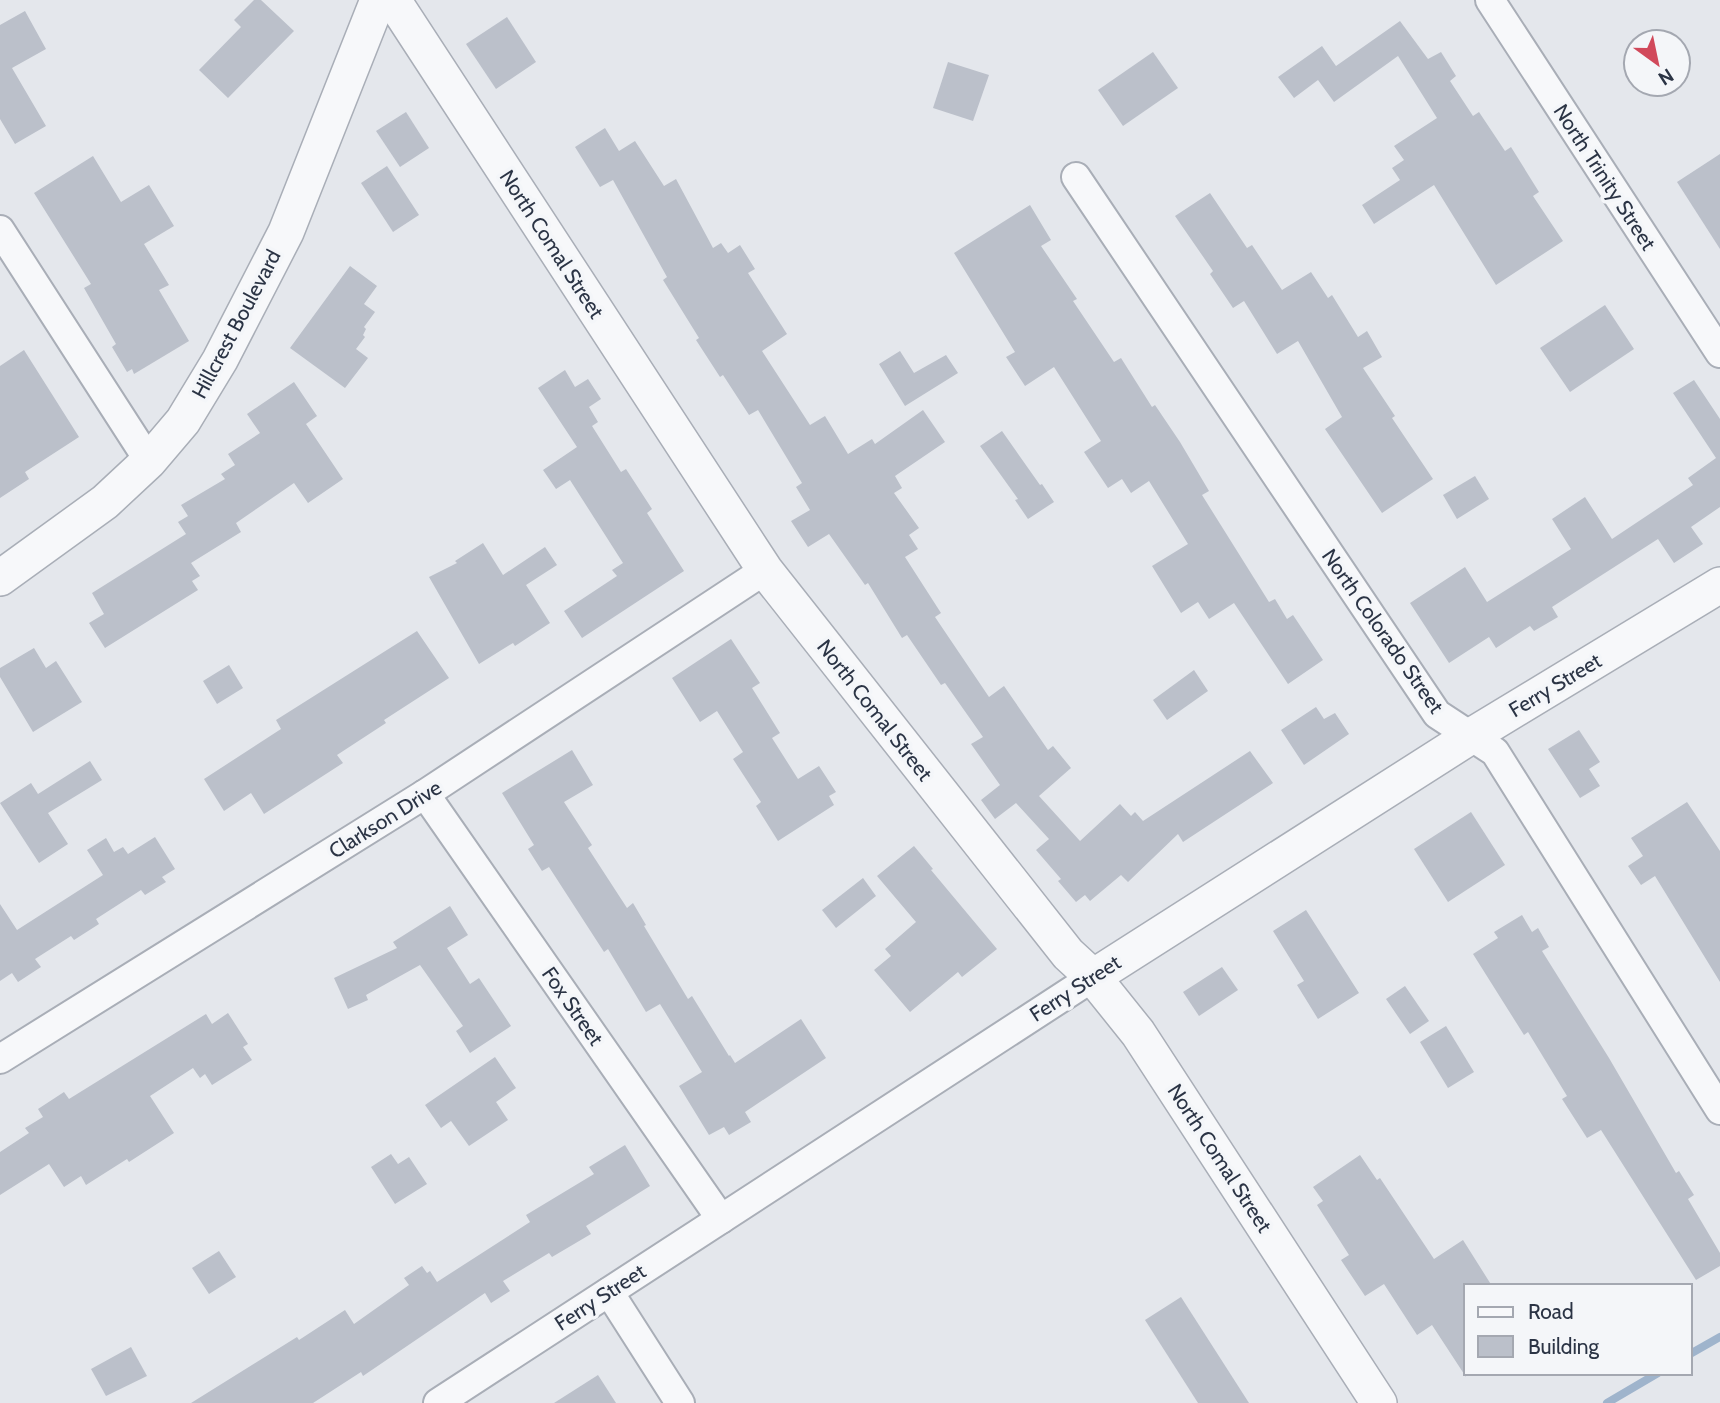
<svg xmlns="http://www.w3.org/2000/svg" width="1720" height="1403" viewBox="0 0 1720 1403" font-family="Cabin,sans-serif">
<rect width="100%" height="100%" fill="#e4e7ec"/>
<g fill="none" stroke-linecap="round" stroke-linejoin="round">
<g stroke="#9fb4cc" stroke-width="8">
<path d="M1690 1354 1720 1337"/>
<path d="M1607 1403 1658 1373"/>
</g>
</g>
<g fill="#bbc0ca">
<path d="M254 0H261L294 31 228 98 199 70 241 27 234 20Z"/>
<path d="M25 11 46 49 12 68 46 126 15 144 0 119V25Z"/>
<path d="M507 17 536 62 496 89 466 44Z"/>
<path d="M1400 21 1428 59 1441 52 1456 76 1450 81 1473 116 1479 112 1505 151 1511 147 1539 192 1533 196 1563 241 1496 285 1434 185 1374 224 1362 205 1400 180 1392 168 1404 160 1394 146 1437 118 1398 56 1334 102 1318 80 1294 98 1278 77 1322 46 1336 66Z"/>
<path d="M1153 52 1178 88 1123 126 1098 90Z"/>
<path d="M948 62 989 75 973 121 933 108Z"/>
<path d="M406 112 429 148 400 167 376 131Z"/>
<path d="M605 128 619 151 635 141 664 186 676 179 713 248 721 243 728 253 740 245 755 269 748 273 787 334 762 351 810 425 825 416 848 454 872 439 875 444 923 410 945 442 895 476 902 488 894 493 919 528 909 535 918 549 905 557 941 613 935 617 989 697 1004 686 1048 750 1053 746 1071 768 1039 796 1080 841 1120 804 1131 816 1135 812 1143 821 1250 751 1273 783 1183 842 1178 834 1128 882 1121 875 1090 901 1085 895 1076 902 1058 881 1061 879 1036 850 1049 839 1016 803 995 819 981 800 1000 785 971 744 983 737 945 683 941 685 907 635 902 638 868 583 865 585 829 534 808 547 791 521 810 510 796 487 802 483 758 410 749 415 723 375 720 377 696 340 699 338 663 280 667 277 613 180 600 187 575 147Z"/>
<path d="M1720 154V249L1677 182Z"/>
<path d="M93 156 121 202 149 185 174 226 144 244 169 285 159 290 189 341 134 374 132 369 127 372 112 347 116 344 84 288 91 284 34 193Z"/>
<path d="M387 166 419 215 393 232 361 183Z"/>
<path d="M1210 193 1247 248 1252 245 1282 290 1311 272 1328 298 1332 295 1358 337 1367 331 1382 357 1363 368 1395 416 1392 418 1433 479 1382 513 1325 429 1342 417 1298 341 1277 354 1244 301 1233 308 1210 274 1213 271 1175 216Z"/>
<path d="M1030 205 1051 240 1041 246 1077 299 1073 301 1114 362 1121 358 1152 407 1155 405 1180 442 1209 491 1202 495 1269 602 1275 599 1287 619 1293 615 1323 660 1288 684 1234 603 1209 619 1198 602 1181 613 1152 566 1188 544 1149 481 1131 493 1122 479 1108 488 1084 452 1101 441 1054 367 1025 386 1006 357 1015 352 954 253Z"/>
<path d="M350 266 377 286 364 304 375 312 364 327 366 329 363 335 365 337 356 349 368 358 345 388 290 348Z"/>
<path d="M1605 305 1634 349 1570 392 1540 348Z"/>
<path d="M24 350 79 437 25 472 29 479 0 498V366Z"/>
<path d="M900 351 914 373 946 355 958 373 905 406 879 364Z"/>
<path d="M565 370 575 387 588 379 601 399 589 407 598 422 592 426 621 472 626 469 652 509 647 513 684 571 582 638 564 611 617 576 612 570 623 563 570 480 556 489 543 470 577 447 538 388Z"/>
<path d="M1694 380 1720 419V507L1691 527 1703 544 1674 563 1658 539 1552 607 1558 617 1534 631 1530 626 1496 648 1489 637 1449 663 1410 603 1465 567 1487 602 1571 549 1552 519 1585 497 1612 539 1693 485 1688 478 1716 458 1673 393Z"/>
<path d="M294 382 317 416 306 424 343 479 308 503 294 483 236 523 241 532 191 563 200 576 192 581 198 590 105 648 89 623 104 614 92 593 186 534 178 522 188 516 181 505 225 479 221 474 235 465 228 454 260 433 247 414Z"/>
<path d="M1002 431 1040 485 1042 484 1054 502 1028 519 1015 500 1018 499 980 446Z"/>
<path d="M1475 476 1489 499 1457 519 1443 495Z"/>
<path d="M483 543 503 575 545 547 557 565 526 585 550 623 515 646 513 643 479 664 429 577 457 563 455 561Z"/>
<path d="M417 631 449 678 384 720 386 723 337 755 343 763 264 814 251 793 224 811 204 779 281 729 276 720Z"/>
<path d="M731 639 760 683 752 688 780 733 772 738 798 779 819 766 836 792 829 796 834 805 778 841 756 806 761 802 733 759 743 752 717 711 700 722 672 678Z"/>
<path d="M34 648 46 668 56 661 82 702 33 732 0 677V668Z"/>
<path d="M229 665 243 688 217 704 203 681Z"/>
<path d="M1194 670 1208 691 1167 720 1153 700Z"/>
<path d="M1316 707 1324 719 1335 713 1349 734 1304 765 1281 730Z"/>
<path d="M1579 730 1600 762 1589 769 1600 786 1580 798 1548 749Z"/>
<path d="M572 750 593 785 564 802 592 845 588 848 627 908 633 903 646 925 644 926 688 999 692 996 729 1056 730 1055 735 1063 801 1019 826 1058 745 1112 751 1122 729 1135 724 1127 709 1135 679 1086 702 1072 660 1004 646 1012 608 949 604 952 549 867 542 871 528 849 534 845 502 793Z"/>
<path d="M90 761 102 780 48 813 68 844 39 863 0 803 31 783 38 794Z"/>
<path d="M1687 802 1720 851V982L1655 876 1641 885 1628 866 1643 856 1631 838Z"/>
<path d="M1471 812 1505 865 1448 902 1414 849Z"/>
<path d="M155 837 175 869 162 877 166 882 145 895 141 890 96 919 99 924 74 940 71 936 35 959 41 967 18 982 12 973 0 981V904L17 930 103 875 87 850 106 838 114 852 123 847 128 854Z"/>
<path d="M914 846 933 869 931 870 997 949 962 977 958 972 910 1012 874 970 891 956 885 949 916 922 877 876Z"/>
<path d="M863 878 876 896 836 928 822 910Z"/>
<path d="M450 906 468 935 447 948 470 984 479 978 511 1026 470 1053 456 1031 463 1026 420 965 366 995 368 1000 348 1009 334 978 397 948 393 942Z"/>
<path d="M1306 910 1359 993 1318 1019 1297 985 1304 981 1273 931Z"/>
<path d="M1522 915 1532 932 1538 928 1549 947 1542 951 1609 1058 1676 1173 1679 1171 1694 1195 1688 1199 1720 1253V1266L1696 1280 1601 1130 1587 1138 1562 1099 1567 1096 1528 1032 1524 1035 1473 954 1498 938 1494 932Z"/>
<path d="M1222 967 1238 990 1199 1016 1183 992Z"/>
<path d="M1405 986 1429 1021 1410 1034 1386 999Z"/>
<path d="M228 1013 248 1044 243 1047 252 1060 212 1085 205 1074 200 1078 193 1068 150 1096 174 1133 129 1162 127 1159 86 1185 81 1176 64 1187 49 1164 0 1195V1152L29 1133 25 1128 43 1117 38 1109 64 1092 69 1099 206 1014 212 1024Z"/>
<path d="M1446 1026 1474 1072 1448 1088 1420 1042Z"/>
<path d="M495 1057 516 1088 496 1102 508 1120 469 1146 451 1121 441 1128 425 1105Z"/>
<path d="M625 1145 650 1186 586 1226 591 1234 552 1257 549 1253 503 1281 510 1291 491 1303 485 1293 363 1376 361 1372 313 1403H191L297 1337 299 1340 345 1310 354 1324 409 1285 404 1278 422 1266 427 1273 430 1271 437 1282 530 1222 526 1215 594 1174 589 1167Z"/>
<path d="M391 1154 398 1164 409 1157 427 1184 395 1204 371 1167Z"/>
<path d="M1360 1155 1377 1180 1380 1178 1434 1259 1463 1240 1492 1286H1466V1377L1432 1325 1417 1335 1384 1284 1365 1296 1341 1260 1349 1255 1317 1205 1323 1201 1313 1187Z"/>
<path d="M219 1251 236 1277 209 1294 192 1268Z"/>
<path d="M1181 1297 1249 1403H1198L1145 1320Z"/>
<path d="M131 1347 147 1376 106 1396 91 1369Z"/>
<path d="M598 1375 616 1403H554Z"/>
</g>
<g fill="none" stroke-linecap="round" stroke-linejoin="round">
<g stroke="#a9aeb7" stroke-width="32">
<g id="minor">
<path d="M1490 0 1720 353"/>
<path d="M1076 177 1437 714 1495 752 1720 1110"/>
<path d="M0 230 149 461"/>
<path d="M425 794 721 1219"/>
<path d="M0 1059 425 794 765 570"/>
<path d="M609 1292 680 1403"/>
<path d="M438 1403 1093 977"/>
</g>
</g>
<g stroke="#a9aeb7" stroke-width="38">
<g id="tertiary">
<path d="M393 0 765 570 1068 954 1093 977 1138 1033 1379 1403"/>
<path d="M0 578 105 502 149 461 183 421 220 360 286 232 378 0"/>
<path d="M1093 977 1471 736 1720 585"/>
</g>
</g>
<use href="#minor" stroke="#f7f8fa" stroke-width="28"/>
<use href="#tertiary" stroke="#f7f8fa" stroke-width="35"/>
</g>
<g text-anchor="middle" dominant-baseline="central" stroke-width="7" stroke-linejoin="round" paint-order="stroke">
<g font-size="21" fill="#2b3445" stroke="#f4f6f9">
<text transform="translate(1605 177) rotate(57)">North Trinity Street</text>
<text transform="translate(552 244) rotate(57)">North Comal Street</text>
<text transform="translate(236 324) rotate(-62)">Hillcrest Boulevard</text>
<text transform="translate(1383 631) rotate(55)">North Colorado Street</text>
<text transform="translate(1555 685) rotate(-31)">Ferry Street</text>
<text transform="translate(875 710) rotate(52)">North Comal Street</text>
<text transform="translate(385 819) rotate(-32)">Clarkson Drive</text>
<text transform="translate(1075 988) rotate(-33)">Ferry Street</text>
<text transform="translate(573 1006) rotate(55)">Fox Street</text>
<text transform="translate(1220 1158) rotate(57)">North Comal Street</text>
<text transform="translate(600 1297) rotate(-33)">Ferry Street</text>
</g>
</g>
<rect x="1464" y="1284" width="228" height="91" fill="#f4f6f9" stroke="#a4a8b1" stroke-width="2"/>
<rect x="1478" y="1307" width="35" height="10" fill="#f7f8fa" stroke="#a4a8b1" stroke-width="2"/>
<text x="1528" y="1319" font-size="21" fill="#2b3445">Road</text>
<rect x="1478" y="1336" width="35" height="21" fill="#bbc0ca" stroke="#a4a8b1" stroke-width="2"/>
<text x="1528" y="1354" font-size="21" fill="#2b3445">Building</text>
<g transform="translate(1657 63) rotate(147)"><circle r="33" fill="#f4f6f9" stroke="#a4a8b1" stroke-width="2"/>
<path d="M0-5L12 26L0 18L-12 26Z" fill="#d1495b"/>
<text y="-10" font-size="19" font-weight="bold" text-anchor="middle" fill="#2b3445">N</text>
</g>
</svg>
